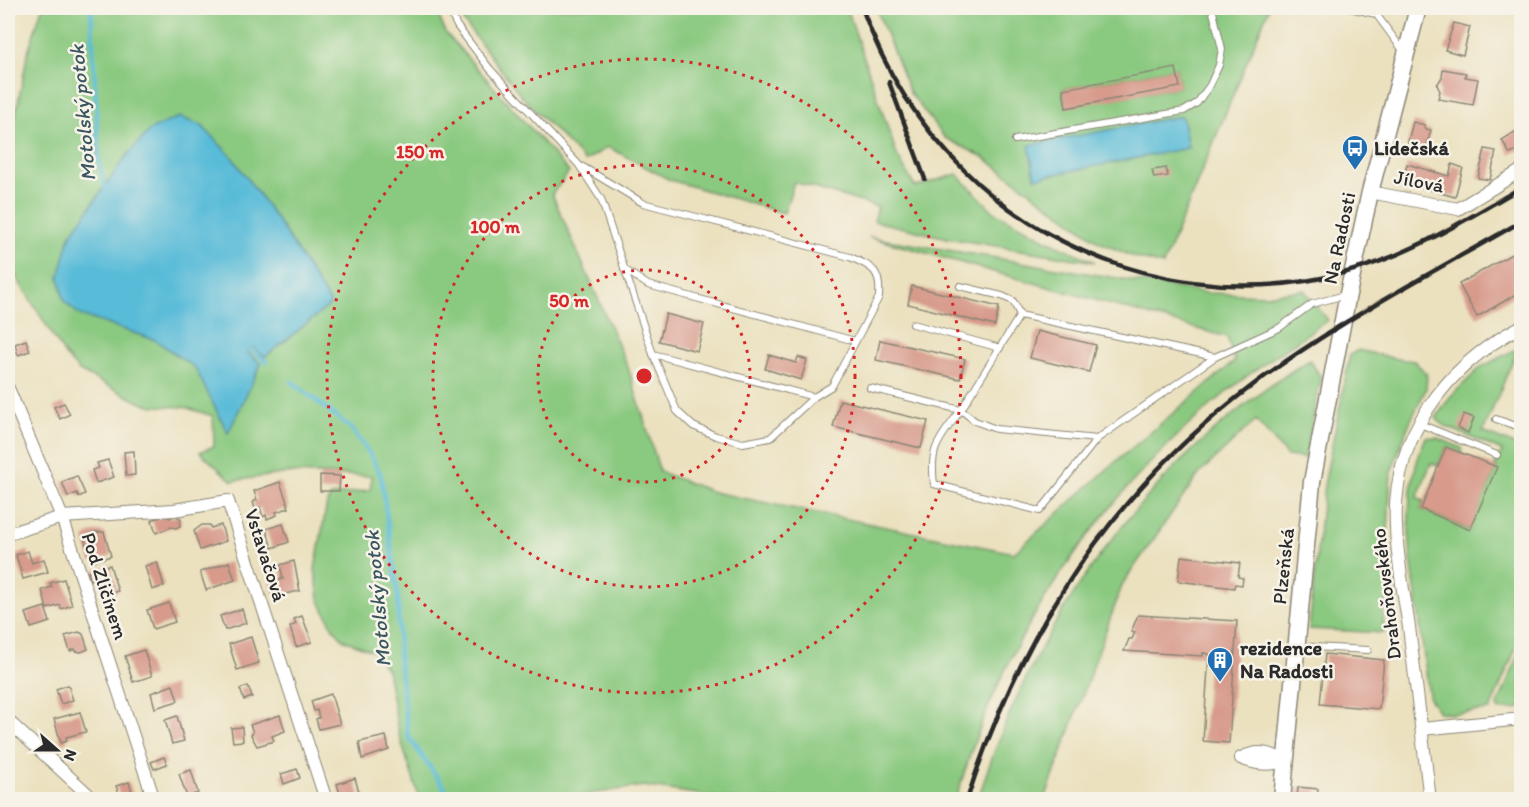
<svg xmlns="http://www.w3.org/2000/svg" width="1529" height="807" viewBox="0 0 1529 807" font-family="Itim,sans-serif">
<rect width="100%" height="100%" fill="#f7f3e8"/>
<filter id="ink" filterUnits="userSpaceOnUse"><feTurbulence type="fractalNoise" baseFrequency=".0167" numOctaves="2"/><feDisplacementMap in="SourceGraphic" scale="12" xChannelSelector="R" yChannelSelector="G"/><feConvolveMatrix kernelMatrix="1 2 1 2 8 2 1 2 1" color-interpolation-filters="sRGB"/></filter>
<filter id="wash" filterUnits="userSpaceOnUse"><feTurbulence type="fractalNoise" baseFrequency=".008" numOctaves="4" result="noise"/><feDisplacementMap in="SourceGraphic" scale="24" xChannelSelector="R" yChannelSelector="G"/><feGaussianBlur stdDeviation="1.35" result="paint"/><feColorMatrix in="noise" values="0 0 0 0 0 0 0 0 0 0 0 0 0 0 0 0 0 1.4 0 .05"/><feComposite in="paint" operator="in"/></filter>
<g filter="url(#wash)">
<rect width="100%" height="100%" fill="#ebe1bf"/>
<g fill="#8ac980" stroke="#5a7a56" stroke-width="1.5" fill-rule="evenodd">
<path d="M42 8H436L445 32 569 172 552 194 628 367 660 472 713 492 1014 553 1113 464 1235 361 1227 337 869 237 1207 293 1266 295 1304 290 1328 320C1294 343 1260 365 1228 391 1124 476 1039 585 987 710 975 739 965 769 956 799L735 800 643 786 551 800H420L399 735 387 670 375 652 344 640 333 628 319 599 315 569 327 503 331 496 370 490 372 476 289 473 232 481 200 452 214 446 213 416 184 407 154 406 141 403 79 371 65 355 8 264V154L28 52Z"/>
<path d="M458 8H847L897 155 915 187 957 174 994 212 1049 241 1095 262 947 238 874 221 878 207 794 182 784 213 670 180 608 147 585 161 522 97 465 23Z"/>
<path d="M876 8H1269L1163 265 1134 257 1099 242 983 157 945 138 910 93ZM1176 68 1180 87 1066 107 1063 89ZM1182 116 1188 148 1035 177Z"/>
<path d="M1518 348 1483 432 1522 448 1521 636 1490 710 1452 714 1439 712 1430 700C1425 670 1422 639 1418 609 1409 546 1400 497 1426 437L1438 438 1462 448 1463 454 1446 447 1438 466 1431 463 1417 498 1424 501 1421 509 1469 530 1497 467 1495 466 1502 451 1443 425 1436 418 1450 397 1481 367Z"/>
<path d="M1358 350 1397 359 1414 361 1427 374 1426 389 1409 424 1391 472 1388 531 1397 601 1383 602 1384 633 1309 629 1324 485 1350 355Z"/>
<path d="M1310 360 1321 378 1305 458 1287 456 1256 420 1199 474 1123 583 1045 799H978C1021 662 1092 544 1198 445 1233 413 1269 384 1310 360Z"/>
<path d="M1521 649V708L1499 710 1497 707Z"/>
</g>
<g fill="#59bbd8" stroke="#427382" stroke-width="1.5">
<path d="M1182 116 1188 148 1035 178 1029 145Z"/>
<path d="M179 117 201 125 232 157 278 221 331 304 265 357 253 347 247 352 261 364 228 433 195 368 155 340 80 315 64 301 59 277 70 236 124 159 150 130Z"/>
</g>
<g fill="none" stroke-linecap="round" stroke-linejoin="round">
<g stroke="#59bbd8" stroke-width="4.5">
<path d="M91 8 99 162 106 193"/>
<path d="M246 346 267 362"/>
<path d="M292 382 351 428 371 456 381 476 398 596 399 660 408 736 453 800"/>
</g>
</g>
<g id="blocks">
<g fill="#d79a8b">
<path d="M1454 23 1470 27 1463 55 1445 50Z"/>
<path d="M1176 68 1180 87 1066 108 1063 89Z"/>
<path d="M1443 69 1466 73 1465 77 1478 79 1473 105 1438 99 1440 91 1437 85 1442 77Z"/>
<path d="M1413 122 1425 125 1424 129 1431 130 1425 151 1407 145Z"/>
<path d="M1518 130 1522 136V149L1510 154 1502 140Z"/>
<path d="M1485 149 1496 151 1490 180 1478 178Z"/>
<path d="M1407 164 1449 176 1452 164 1463 168 1455 197 1402 182Z"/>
<path d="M1166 168 1168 176 1154 178 1152 170Z"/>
<path d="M1522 248V291L1477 317 1459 284Z"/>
<path d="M912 286 999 307 995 326 908 304Z"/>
<path d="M666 314 704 324 697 351 659 341Z"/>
<path d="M1037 331 1096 345 1089 372 1030 358Z"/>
<path d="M26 340 30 351 18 355 15 344Z"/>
<path d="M880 340 965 359 960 379 876 360Z"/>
<path d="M769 355 796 363 798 357 807 360 801 380 765 369Z"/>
<path d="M840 400 928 421 921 448 833 427Z"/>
<path d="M64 403 70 414 60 419 54 407Z"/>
<path d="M1464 414 1474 418 1468 433 1458 428Z"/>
<path d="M1446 447 1497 467 1470 530 1421 509Z"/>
<path d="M134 451 135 475 126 476 124 452Z"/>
<path d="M108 460 114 477 96 483 92 470 99 468 97 463Z"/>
<path d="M320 475 340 476 339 491H320Z"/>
<path d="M77 476 85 494 79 497 77 493 68 497 62 482Z"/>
<path d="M280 482 289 508 276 512 277 515 267 519 266 515 263 517 260 507 255 509 253 502 257 500 254 491Z"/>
<path d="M176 515 181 519 180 526 176 528 171 527 156 533 152 520 164 516 170 518Z"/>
<path d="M283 524 289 542 272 548 266 529Z"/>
<path d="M202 525H210L211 528 221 525 226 541 200 550 194 531Z"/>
<path d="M93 532H104L111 556 91 562 84 538Z"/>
<path d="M28 551 32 563 44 559 48 572 23 579 16 555Z"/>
<path d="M1181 556 1240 563 1238 577 1243 578 1242 585 1235 584 1234 588 1178 581Z"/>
<path d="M294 561 300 591 275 596 270 582 283 579 280 565Z"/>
<path d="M157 562 164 586 152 590 145 566Z"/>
<path d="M229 562 235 580 206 590 200 572Z"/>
<path d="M110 565 118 591 110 594 105 575 90 580 88 572Z"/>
<path d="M64 579 72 605 61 609 60 605 47 609 42 590 52 587 50 583Z"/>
<path d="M169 603 175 622 153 629 147 610Z"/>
<path d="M45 607 50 622 31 628 26 613Z"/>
<path d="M242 609 246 623 225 630 220 616Z"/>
<path d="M1138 615 1237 621 1229 743 1203 741 1209 654 1203 653V656L1124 651 1129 639H1132L1135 632H1131Z"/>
<path d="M302 616 312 642 296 647 290 627 296 624 294 619Z"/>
<path d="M79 632 83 634 88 649 81 652 76 651 75 649 70 651 65 636Z"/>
<path d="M251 637 259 663 237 670 229 644Z"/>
<path d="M144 650 152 676 133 682 125 656Z"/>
<path d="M1325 654 1384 660 1379 709 1320 704Z"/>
<path d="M68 685 73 700 61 704 56 689Z"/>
<path d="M173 685 178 701 155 708 151 693Z"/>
<path d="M248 686 252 697 244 700 240 689Z"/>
<path d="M331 694 340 724 319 729 316 719 319 718 317 710 314 711 311 701Z"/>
<path d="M80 712 86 732 66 737 67 741 61 743 54 719Z"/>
<path d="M280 715 285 731 272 736 274 741 257 746 251 735 253 732 250 725Z"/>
<path d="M177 716 184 741 172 744 165 720Z"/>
<path d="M242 727 243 741 233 742 231 728Z"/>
<path d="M386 736 389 750 362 759 359 742Z"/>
<path d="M164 757 167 764 154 769 151 762Z"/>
<path d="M297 769 300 778 284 784 281 774Z"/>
<path d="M191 770 198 793 187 797 179 774Z"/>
<path d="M355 778 361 800H342L337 784Z"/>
<path d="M129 782 133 795 121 799 116 786Z"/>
<path d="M1298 787 1318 789 1317 800H1297Z"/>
</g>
</g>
</g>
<g filter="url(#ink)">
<use href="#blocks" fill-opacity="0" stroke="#8b8675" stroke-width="1.5"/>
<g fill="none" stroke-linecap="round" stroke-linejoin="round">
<g stroke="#8b8675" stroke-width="8">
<g id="service">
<path d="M448 8 457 26 490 69 579 165 601 199 653 354 677 411 693 426 716 436 743 443 770 438 814 397"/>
<path d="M1350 8 1376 14"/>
<path d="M1383 8 1376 14 1404 52"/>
<path d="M1015 140 1184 111 1197 103 1210 85 1219 65 1222 49 1212 8"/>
<path d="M583 167 643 203 850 257C873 267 881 270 879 297L832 386 814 397 653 354"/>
<path d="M624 269 648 285 855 341"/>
<path d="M960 286 1002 296 1013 301 1020 315"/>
<path d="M913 324 1000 348"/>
<path d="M870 388 961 410 1020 315 1215 357"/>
<path d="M1496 419 1522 428"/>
<path d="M1420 424 1497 455"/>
<path d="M1097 439 996 429 975 421 961 410C940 439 929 446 934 484L1040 511 1097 439 1215 357 1279 328 1312 304 1345 295"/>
<path d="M1297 646 1368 650"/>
</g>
</g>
<g stroke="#8b8675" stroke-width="14">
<g id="minor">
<path d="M1370 192 1458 209 1522 170"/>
<path d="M8 388 62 517 154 800"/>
<path d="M8 534 62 517 174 510 228 501 326 800"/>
<path d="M8 721 94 800"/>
<path d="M1422 729 1522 719"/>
<path d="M1241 758C1257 750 1269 752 1285 761"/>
<path d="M1241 758C1257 765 1269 765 1285 761"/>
<path d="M1430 800C1423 742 1416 684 1409 627 1404 594 1397 560 1396 527 1391 438 1445 366 1522 326"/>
</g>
</g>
<g stroke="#8b8675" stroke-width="19">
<path id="secondary" d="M1282 800 1312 482 1348 294 1370 192 1418 8"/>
</g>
<use href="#service" stroke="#fff" stroke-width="6"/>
<use href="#minor" stroke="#fff" stroke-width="12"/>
<use href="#secondary" stroke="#fff" stroke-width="16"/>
<g stroke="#2b2b2b" stroke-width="4.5">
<path d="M862 8C884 69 918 125 965 171 1063 269 1214 309 1347 272 1411 255 1465 220 1522 187"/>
<path d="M889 82 925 179"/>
<path d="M967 800C1017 641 1104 503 1236 398 1323 329 1425 277 1522 221"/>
</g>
</g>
</g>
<g fill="none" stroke="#d62828" stroke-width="3" stroke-dasharray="3 6">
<circle cx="644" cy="376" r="106"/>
<circle cx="644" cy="376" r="211"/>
<circle cx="644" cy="376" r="317"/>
</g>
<defs>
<g id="bus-pin" transform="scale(1.35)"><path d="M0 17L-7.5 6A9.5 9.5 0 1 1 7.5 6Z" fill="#1f6fb2" stroke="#f7f3e8"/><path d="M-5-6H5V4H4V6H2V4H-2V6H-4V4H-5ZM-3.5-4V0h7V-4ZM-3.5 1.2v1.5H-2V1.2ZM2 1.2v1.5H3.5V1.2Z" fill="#fff"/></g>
<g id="building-pin" transform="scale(1.35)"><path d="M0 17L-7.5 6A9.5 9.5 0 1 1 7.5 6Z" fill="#1f6fb2" stroke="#f7f3e8"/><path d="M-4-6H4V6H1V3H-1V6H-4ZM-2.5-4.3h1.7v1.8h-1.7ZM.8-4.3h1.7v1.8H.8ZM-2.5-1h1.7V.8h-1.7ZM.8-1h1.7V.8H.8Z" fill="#fff"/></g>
</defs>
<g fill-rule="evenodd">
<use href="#bus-pin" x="1355" y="148"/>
<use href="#building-pin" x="1220" y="660"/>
</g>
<g text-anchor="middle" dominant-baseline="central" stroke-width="5" stroke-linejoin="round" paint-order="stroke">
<g font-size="20" font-weight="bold" fill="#2b2b2b" stroke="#f7f3e8" text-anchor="start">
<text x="1374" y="148">Lidečská</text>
<text x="1240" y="648">rezidence<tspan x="1240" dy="23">Na Radosti</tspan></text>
</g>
<g font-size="20" fill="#2b2b2b" stroke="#f7f3e8">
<text transform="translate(1419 181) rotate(11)">Jílová</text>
<text transform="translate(1339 238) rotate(-78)">Na Radosti</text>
<text transform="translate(266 555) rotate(72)">Vstavačová</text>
<text transform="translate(1283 566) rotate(-84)">Plzeňská</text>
<text transform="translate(105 586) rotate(72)">Pod Zličínem</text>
<text transform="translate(1386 594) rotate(-97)">Drahoňovského</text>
</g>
<g font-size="21" font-style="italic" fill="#39565f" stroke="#f7f3e8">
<text transform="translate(82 113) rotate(-95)">Motolský potok</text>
<text transform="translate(377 599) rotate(-95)">Motolský potok</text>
</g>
</g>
<circle cx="644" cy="376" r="9" fill="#d62828" stroke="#f7f3e8" stroke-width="3"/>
<g font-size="18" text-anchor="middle" font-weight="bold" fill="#d62828" stroke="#f7f3e8" stroke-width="5" stroke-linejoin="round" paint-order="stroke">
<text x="420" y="158">150 m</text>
<text x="495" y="233">100 m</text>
<text x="569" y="307">50 m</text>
</g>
<rect width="1529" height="807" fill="none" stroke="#f7f3e8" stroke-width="30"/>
<g transform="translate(57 750) rotate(111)" stroke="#f7f3e8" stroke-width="4.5" paint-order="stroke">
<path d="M0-4.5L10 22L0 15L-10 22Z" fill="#2b2b2b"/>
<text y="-9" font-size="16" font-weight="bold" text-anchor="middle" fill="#2b2b2b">N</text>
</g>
</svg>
